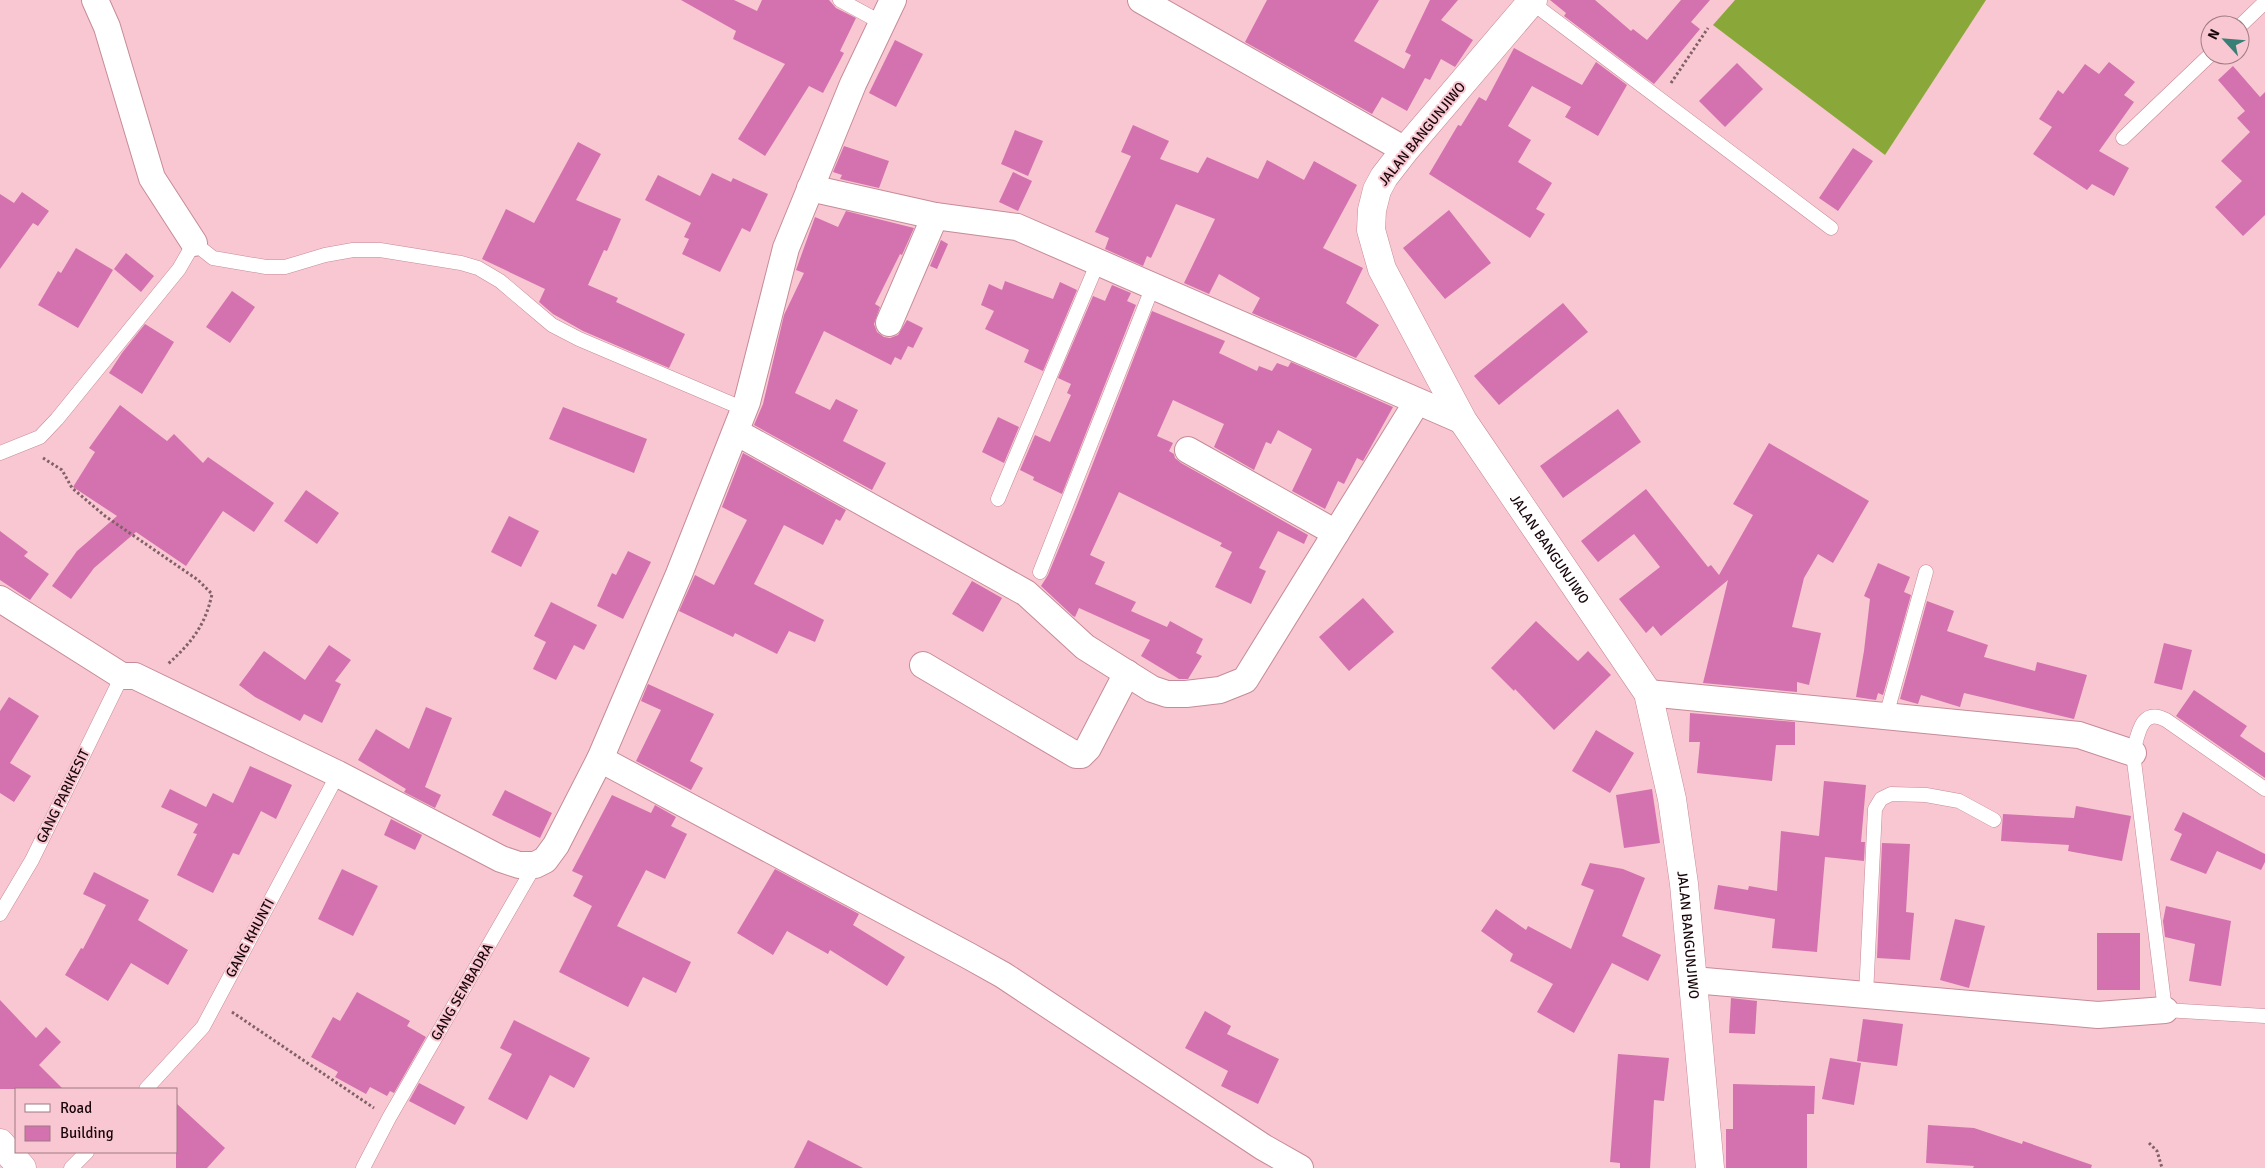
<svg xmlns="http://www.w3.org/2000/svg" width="2265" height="1168" viewBox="0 0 2265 1168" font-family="Signika,sans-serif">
<rect width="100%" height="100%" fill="#f9c7d2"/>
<path fill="#8aa839" d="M1735 0H1986L1885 155 1713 25Z"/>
<g fill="#d372af">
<path d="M681 0H734L757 11 762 0H829L836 8 856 18 840 51 844 53 823 93 809 86 765 156 738 139 785 64 733 39 736 31Z"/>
<path d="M1267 0H1379L1354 41 1404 69 1411 55 1405 52 1430 0H1458L1441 20 1473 40 1455 67 1441 59 1430 80 1425 78 1407 111 1382 97 1372 114 1245 42Z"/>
<path d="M1550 0H1595L1631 31 1633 29 1647 40 1681 0H1710L1691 22 1700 29 1654 84 1564 16 1566 13Z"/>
<path d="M895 40 923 54 896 107 869 93Z"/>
<path d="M1514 48 1582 85 1596 62 1627 85 1598 136 1565 117 1571 107 1532 86 1508 126 1531 140 1518 162 1552 183 1536 209 1545 214 1530 238 1429 174 1458 125 1461 126 1479 97 1486 101Z"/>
<path d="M2109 62 2135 82 2124 95 2134 102 2099 151 2129 168 2114 196 2092 184 2087 190 2033 154 2052 127 2039 119 2058 90 2063 94 2085 64 2099 74Z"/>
<path d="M1737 63 1763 89 1725 127 1699 101Z"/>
<path d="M2233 66 2260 97 2265 92V215L2243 236 2215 207 2242 181 2221 161 2250 132 2237 118 2245 111 2218 80Z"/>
<path d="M1133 125 1169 141 1160 159 1198 173 1207 157 1258 179 1267 160 1304 180 1314 161 1357 185 1323 248 1363 268 1346 303 1379 325 1356 358 1252 313 1260 298 1219 274 1209 294 1184 283 1215 219 1176 204 1151 258 1147 256 1143 266 1105 249 1109 238 1095 232 1131 156 1121 152Z"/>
<path d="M1015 130 1043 141 1028 176 1001 164Z"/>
<path d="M578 142 601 154 576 200 621 219 607 251 604 250 588 285 618 298 616 302 685 334 669 368 583 331 553 314 539 302 545 289 482 259 506 209 534 223Z"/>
<path d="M844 146 889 161 879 188 840 179 842 175 833 172Z"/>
<path d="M1853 148 1873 161 1838 211 1819 198Z"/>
<path d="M1013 172 1032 181 1018 211 999 202Z"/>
<path d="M712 173 731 182 733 178 768 194 750 232 742 228 720 272 682 254 689 239 684 237 691 223 645 200 658 175 700 196Z"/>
<path d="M22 192 49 211 38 226 33 223 0 269V194L14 203Z"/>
<path d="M1449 210 1491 263 1445 299 1403 248Z"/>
<path d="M846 211 914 228 902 255 900 254 875 304 880 307 874 324 877 332 884 337 890 338 898 335 907 320 923 328 913 348 908 346 901 360 895 357 891 365 824 331 795 393 830 410 836 399 858 410 843 441 886 463 872 490 754 425 763 404 784 315 804 273 796 270 815 217 838 227Z"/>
<path d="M941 240 948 244 937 269 930 266Z"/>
<path d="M76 248 113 270 78 328 38 305 58 271 61 273Z"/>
<path d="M126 253 154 276 141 292 114 269Z"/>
<path d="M1005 281 1053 299 1060 282 1077 290 1043 371 1024 362 1029 350 985 329 994 311 981 305 989 284 1002 290Z"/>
<path d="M1112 285 1131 293 1127 301 1136 305 1062 494 1033 480 1034 477 1020 470 1035 435 1050 442 1071 395 1067 393 1071 384 1058 378 1093 296 1105 301Z"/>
<path d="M232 291 255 307 230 343 206 327Z"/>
<path d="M1563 303 1588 332 1499 405 1474 376Z"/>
<path d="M1152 311 1225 341 1219 353 1257 371 1259 366 1272 371 1277 363 1288 367 1291 362 1393 407 1363 461 1357 458 1344 484 1338 481 1325 509 1292 491 1312 449 1278 430 1271 444 1266 442 1254 470 1214 447 1224 424 1173 400 1157 436 1173 443 1169 451 1174 454 1175 458 1181 463 1308 535 1304 544 1278 531 1259 568 1266 571 1251 604 1215 587 1232 552 1220 546 1222 543 1119 492 1090 555 1105 562 1095 584 1136 602 1131 611 1167 627 1170 621 1203 639 1196 653 1202 656 1188 679H1179L1141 656 1150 640 1079 608 1075 617 1073 616 1041 586 1048 575 1076 507Z"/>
<path d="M145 324 174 342 142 394 109 373 122 353Z"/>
<path d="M120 405 167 441 174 434 203 463 208 457 274 503 254 532 223 511 186 566 136 532 94 568 71 599 52 586 77 551 117 516 73 487 95 452 89 448Z"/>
<path d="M563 407 647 439 634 473 549 439Z"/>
<path d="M1618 409 1641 442 1563 498 1540 466Z"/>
<path d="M998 417 1019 427 1004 463 982 452Z"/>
<path d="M1769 443 1869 501 1833 563 1818 554 1804 578 1792 627 1821 633 1809 685 1797 682V692L1703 683 1728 580 1661 636 1653 626 1646 633 1619 599 1660 567 1634 534 1598 562 1581 541 1646 489 1708 567 1711 565 1719 575 1753 515 1733 504Z"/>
<path d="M743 453 846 510 840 521 836 519 823 545 784 525 754 584 824 620 815 642 789 631 777 654 735 633 733 637 679 611 695 575 714 585 747 520 722 507Z"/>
<path d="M306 490 339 513 317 544 284 521Z"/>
<path d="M509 516 539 531 521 567 491 552Z"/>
<path d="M0 531 28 552 24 556 49 574 30 600 0 580Z"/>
<path d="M628 551 651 562 623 619 597 606 612 573 616 575Z"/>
<path d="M1878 563 1910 577 1904 592 1911 595 1883 695 1878 693 1876 700 1856 697 1864 651 1870 599 1864 596Z"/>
<path d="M972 581 1002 598 983 632 952 614Z"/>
<path d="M1363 598 1394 632 1349 671 1319 637Z"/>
<path d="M1927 601 1954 611 1947 631 1988 645 1984 657 2035 671 2037 662 2087 675 2074 719 1964 693 1960 707 1921 695 1918 704 1900 699Z"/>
<path d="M551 602 597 625 584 650 574 645 556 680 533 669 546 642 534 636Z"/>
<path d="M1536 621 1578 661 1588 651 1611 675 1554 730 1515 689 1514 691 1491 668Z"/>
<path d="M2164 643 2192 650 2182 690 2154 683Z"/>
<path d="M329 645 351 660 335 681 341 684 322 723 304 714 300 721 255 697 239 685 264 651 305 680Z"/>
<path d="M648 684 714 714 690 761 703 768 691 790 636 761 661 710 641 701Z"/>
<path d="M2194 690 2247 726 2240 736 2265 753V778L2176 716Z"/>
<path d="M9 697 39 716 10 763 31 776 14 802 0 793V711Z"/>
<path d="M426 707 452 718 425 787 441 795 435 808 404 792 406 789 358 760 376 729 409 749Z"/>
<path d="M1690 713 1795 722V745H1776L1772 781 1697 773 1700 742H1689Z"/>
<path d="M1596 730 1634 753 1610 793 1572 771Z"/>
<path d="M250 766 292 785 276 819 261 811 239 855 233 853 213 893 177 875 197 834 193 833 198 824 161 807 170 789 206 807 213 793 233 803Z"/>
<path d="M1824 781 1866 785 1861 842H1865L1864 861 1825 857 1817 952 1772 948 1775 919 1714 909 1718 885 1748 890 1749 886 1777 891 1781 831 1819 836Z"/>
<path d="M1652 789 1660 843 1624 848 1616 795Z"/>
<path d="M505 790 552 813 540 838 492 815Z"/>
<path d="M612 795 651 813 655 805 676 817 671 826 687 834 665 879 646 870 617 926 691 962 676 993 643 977 628 1007 559 972 592 906 573 896 583 876 572 871Z"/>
<path d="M2076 806 2131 816 2122 861 2068 851 2069 845 2001 841 2003 814 2074 818Z"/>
<path d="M2183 812 2265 854V862L2261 870 2217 851 2206 874 2170 860 2182 834 2174 830Z"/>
<path d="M391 819 422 835 415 850 384 835Z"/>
<path d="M1882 843 1910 844 1906 912 1914 913 1910 960 1877 958Z"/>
<path d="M1590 863 1623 869 1645 878 1622 936 1661 955 1648 981 1612 963 1574 1033 1537 1012 1553 984 1510 961 1513 954 1481 931 1496 909 1526 930 1528 926 1571 949 1594 890 1581 885Z"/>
<path d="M342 869 378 886 353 936 318 919Z"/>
<path d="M775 869 859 914 853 925 905 957 887 986 830 950 828 954 787 931 773 955 737 933Z"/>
<path d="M94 872 149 900 138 920 188 950 168 985 131 963 108 1001 65 975 81 948 83 949 106 905 83 894Z"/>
<path d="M2166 906 2231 921 2221 986 2189 981 2195 944 2165 937 2163 921Z"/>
<path d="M1955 919 1985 926 1969 988 1940 980Z"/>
<rect x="2097" y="933" width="43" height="57"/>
<path d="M357 992 410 1021 407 1026 426 1037 394 1093 390 1091 387 1096 370 1087 366 1094 335 1077 338 1072 311 1057 333 1017 340 1021Z"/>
<path d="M1731 998 1757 1001 1755 1034 1729 1033Z"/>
<path d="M0 1000 36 1038 46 1027 61 1042 39 1065 63 1089H0Z"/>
<path d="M1205 1011 1231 1026 1227 1034 1279 1059 1258 1104 1221 1086 1228 1071 1185 1048Z"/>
<path d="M1863 1019 1903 1024 1897 1066 1857 1061Z"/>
<path d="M514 1020 590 1058 574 1088 550 1075 527 1120 488 1099 512 1054 500 1048Z"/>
<path d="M1618 1054 1669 1058 1664 1101 1654 1100 1650 1168H1620V1163L1610 1162Z"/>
<path d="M1830 1058 1861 1063 1854 1105 1822 1099Z"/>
<path d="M419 1083 465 1107 455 1125 409 1101Z"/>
<path d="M1733 1084 1815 1086 1814 1114H1807V1168H1726V1129H1733Z"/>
<path d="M176 1103 225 1148 207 1168H176Z"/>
<path d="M1928 1125 1974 1128 2022 1144 2023 1141 2092 1165 2091 1168H1973L1974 1166 1926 1163Z"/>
<path d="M808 1140 863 1168H794Z"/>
</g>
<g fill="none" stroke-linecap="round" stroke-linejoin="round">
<g stroke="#c68b99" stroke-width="15">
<g id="lane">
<path d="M840 0 882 23"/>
<path d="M1531 2 1831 228"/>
<path d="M2240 26 2265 2"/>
<path d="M2123 138 2210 55"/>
<path d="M0 453 40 437 57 419 179 269 194 243 213 258 266 267H285L325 255 353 250H380L461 263 478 268 500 281 552 325 579 339 744 409"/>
<path d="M998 499 1098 262"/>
<path d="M1040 572 1153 286"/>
<path d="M1886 716 1926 572"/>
<path d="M2265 789 2166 720C2141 707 2138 734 2133 753L2165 1010 2265 1016"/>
<path d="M0 914 32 860 122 676"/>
<path d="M1866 995 1875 809 1881 799 1891 794 1926 795 1959 801 1994 820"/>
<path d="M146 1089 203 1027 338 774"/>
<path d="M71 1168 87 1152"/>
<path d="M363 1168 389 1118 535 865"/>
</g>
</g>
<g stroke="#c68b99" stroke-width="28">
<g id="street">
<path d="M95 0 107 27 152 178 194 243"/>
<path d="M1141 0 1405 150"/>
<path d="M810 188 935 216 1017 227 1463 421"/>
<path d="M889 323 935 216"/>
<path d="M736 432 1026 593 1085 647 1152 689 1167 694H1186L1220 690 1245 680 1417 402"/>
<path d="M1188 450 1336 533"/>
<path d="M0 599 122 676H135L338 774 501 859 519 865H535L545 860 556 845 600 759 679 574 747 402 786 248 853 84 893 0"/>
<path d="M923 665 1076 755H1081L1088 748 1127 673"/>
<path d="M1648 693 2079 735 2133 753"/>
<path d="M600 759 969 956 1003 975 1263 1147 1300 1168"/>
<path d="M1693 980 2098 1015 2165 1010"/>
</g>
</g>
<g stroke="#c68b99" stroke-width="29">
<g id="secondary">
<path id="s1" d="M1533 0 1405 150 1384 177 1377 190 1372 210 1371 230 1382 269 1463 421 1648 693 1672 799 1684 884 1710 1168"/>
<path d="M0 1143 22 1168"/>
</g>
</g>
<g stroke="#816068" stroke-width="3" stroke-dasharray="2.5 2.5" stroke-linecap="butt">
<path d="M1671 83 1708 28"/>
<path d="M43 458 62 470 72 488 105 516 198 580 212 594C205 626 192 642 168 664"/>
<path d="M232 1012 374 1108"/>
<path d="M2149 1143 2157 1151 2162 1168"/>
</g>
<use href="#lane" stroke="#fff" stroke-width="14"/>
<use href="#street" stroke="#fff" stroke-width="26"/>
<use href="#secondary" stroke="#fff" stroke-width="28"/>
</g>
<g text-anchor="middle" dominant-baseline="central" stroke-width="4" stroke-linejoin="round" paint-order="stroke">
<g font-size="14" fill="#19060b" stroke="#f9c7d2">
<text transform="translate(1422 134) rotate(-51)">JALAN BANGUNJIWO</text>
<text stroke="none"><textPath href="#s1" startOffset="654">JALAN BANGUNJIWO</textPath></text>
<text transform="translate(63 796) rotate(-64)">GANG PARIKESIT</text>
<text stroke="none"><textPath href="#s1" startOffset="1074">JALAN BANGUNJIWO</textPath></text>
<text transform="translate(250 938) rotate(-62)">GANG KHUNTI</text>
<text transform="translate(462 992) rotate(-60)">GANG SEMBADRA</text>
</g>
</g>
<rect x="15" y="1088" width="162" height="65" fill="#f9c7d2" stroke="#9f7a82"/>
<rect x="25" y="1104" width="25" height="8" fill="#ffffff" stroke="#9f7a82"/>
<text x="60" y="1113" font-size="15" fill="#19060b">Road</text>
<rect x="25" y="1126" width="25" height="15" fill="#d372af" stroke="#9f7a82"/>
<text x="60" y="1138" font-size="15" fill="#19060b">Building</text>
<g transform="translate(2225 40) rotate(296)"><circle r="24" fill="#f9c7d2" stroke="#9f7a82"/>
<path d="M0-4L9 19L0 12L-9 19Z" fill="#397f75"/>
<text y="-8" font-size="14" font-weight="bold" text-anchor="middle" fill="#19060b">N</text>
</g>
</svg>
